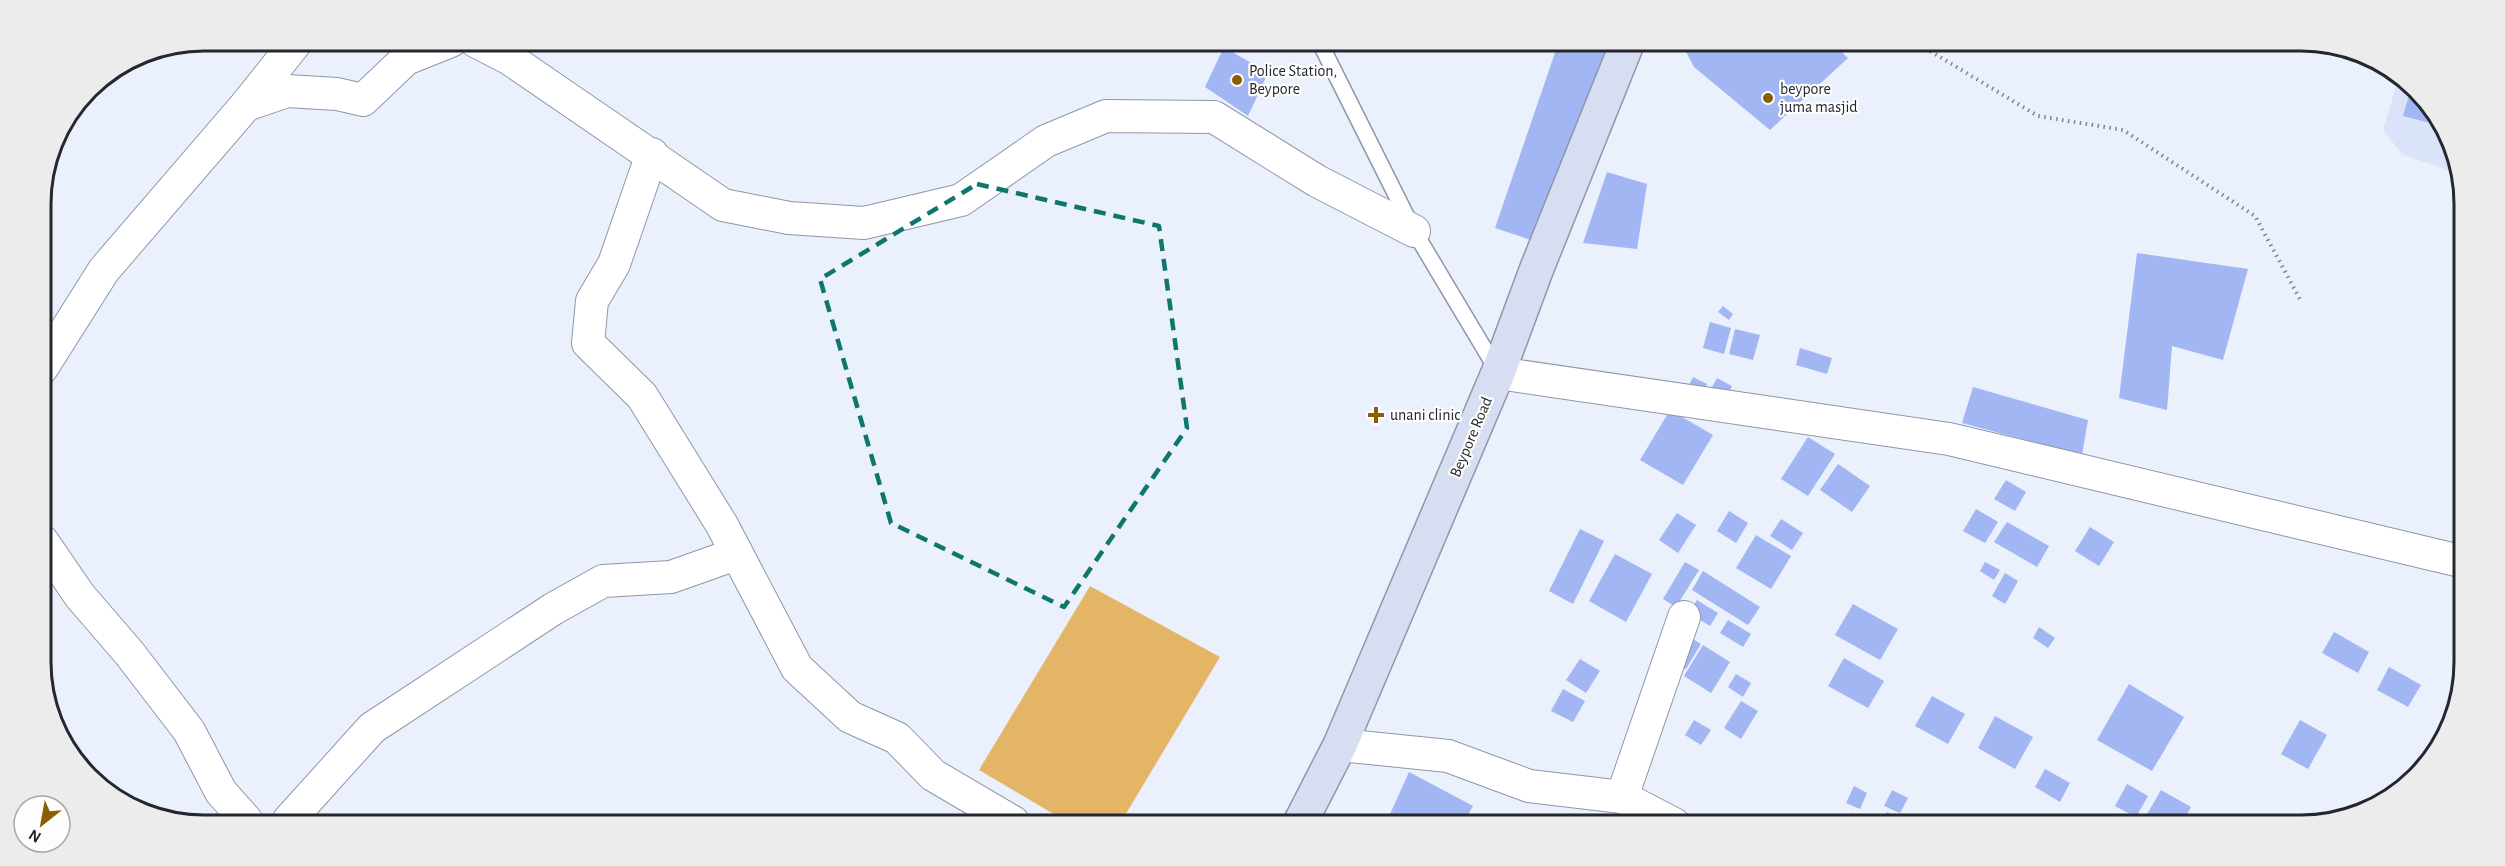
<svg xmlns="http://www.w3.org/2000/svg" width="2505" height="866" viewBox="0 0 2505 866" font-family="'Alegreya Sans',sans-serif">
<rect width="100%" height="100%" fill="#ebf0fd"/>
<path fill="#dbe3fa" d="M2398 80 2424 96 2461 174 2403 155 2383 130Z"/>
<path fill="#e5b567" d="M1090 586 1220 657 1121 822H1067L979 770Z"/>
<g fill="#a1b6f2">
<path d="M1558 44H1610L1531 240 1495 228Z"/>
<path d="M1682 44 1834 45 1848 58 1770 130 1694 67Z"/>
<path d="M1224 47 1268 73 1248 116 1205 87Z"/>
<path d="M2411 88 2424 96 2438 125 2403 116Z"/>
<path d="M1607 172 1647 184 1637 249 1583 243Z"/>
<path d="M2137 253 2248 269 2223 360 2172 346 2167 410 2119 398Z"/>
<path d="M1723 306 1733 314 1729 320 1718 312Z"/>
<path d="M1710 322 1731 328 1724 354 1703 348Z"/>
<path d="M1735 329 1760 335 1753 360 1729 354Z"/>
<path d="M1800 348 1832 358 1827 374 1796 365Z"/>
<path d="M1693 377 1707 384 1700 398 1686 391Z"/>
<path d="M1717 378 1732 386 1724 402 1709 393Z"/>
<path d="M1973 387 2088 420 2082 455 1962 423Z"/>
<path d="M1670 410 1713 435 1683 485 1640 460Z"/>
<path d="M1808 437 1835 454 1808 496 1781 479Z"/>
<path d="M1838 464 1870 486 1852 512 1820 490Z"/>
<path d="M2006 480 2026 492 2015 511 1994 499Z"/>
<path d="M1976 509 1998 522 1985 543 1963 531Z"/>
<path d="M1729 511 1748 523 1736 543 1717 531Z"/>
<path d="M1677 513 1696 525 1678 553 1659 540Z"/>
<path d="M1781 519 1803 533 1792 550 1770 536Z"/>
<path d="M2007 522 2049 546 2037 567 1994 542Z"/>
<path d="M2090 527 2114 542 2099 566 2075 551Z"/>
<path d="M1580 529 1604 541 1573 604 1549 591Z"/>
<path d="M1756 535 1791 556 1771 589 1736 568Z"/>
<path d="M1615 554 1652 574 1626 622 1589 601Z"/>
<path d="M1685 562 1699 570 1676 607 1663 599Z"/>
<path d="M1985 562 2000 570 1994 580 1980 571Z"/>
<path d="M1703 571 1760 607 1748 625 1692 590Z"/>
<path d="M2005 573 2018 581 2005 604 1992 596Z"/>
<path d="M1697 600 1718 613 1710 626 1689 613Z"/>
<path d="M1853 604 1898 629 1880 660 1835 635Z"/>
<path d="M1728 620 1751 634 1743 647 1720 633Z"/>
<path d="M2039 627 2055 638 2048 648 2033 638Z"/>
<path d="M2334 632 2369 652 2358 673 2322 653Z"/>
<path d="M1688 636 1701 644 1686 669 1673 661Z"/>
<path d="M1703 645 1730 662 1711 693 1684 676Z"/>
<path d="M1844 658 1884 681 1868 708 1828 686Z"/>
<path d="M1580 659 1600 671 1586 693 1566 680Z"/>
<path d="M2389 667 2421 685 2408 707 2377 690Z"/>
<path d="M1736 674 1751 683 1743 697 1728 687Z"/>
<path d="M2129 684 2184 717 2152 771 2097 740Z"/>
<path d="M1563 689 1585 701 1573 722 1551 711Z"/>
<path d="M1932 696 1965 714 1948 744 1915 726Z"/>
<path d="M1741 701 1758 711 1741 739 1724 728Z"/>
<path d="M1995 716 2033 737 2015 769 1978 748Z"/>
<path d="M1694 720 1711 730 1701 745 1685 735Z"/>
<path d="M2300 720 2327 735 2308 769 2281 754Z"/>
<path d="M2045 769 2070 783 2060 802 2035 787Z"/>
<path d="M1409 772 1473 806 1463 823H1386Z"/>
<path d="M2127 784 2148 796 2136 817 2115 806Z"/>
<path d="M1854 786 1867 793 1860 809 1846 803Z"/>
<path d="M1892 790 1908 798 1900 813 1884 806Z"/>
<path d="M2161 790 2191 807 2181 825H2161L2146 816Z"/>
<path d="M1887 812 1900 818 1898 824 1882 821Z"/>
<path d="M1851 813 1872 822 1871 824H1846Z"/>
<path d="M2045 815 2063 825 2039 824Z"/>
</g>
<g fill="none" stroke-linecap="round" stroke-linejoin="round">
<g stroke="#8f96ab" stroke-width="18">
<path id="lane" d="M1320 43 1414 231 1497 370"/>
</g>
<g stroke="#8f96ab" stroke-width="34">
<g id="street">
<path d="M475 41 510 59 723 205 789 218 864 223 961 200 1046 141 1106 116 1214 117 1317 181 1414 231"/>
<path d="M246 105 287 91 337 94 363 100 406 59 451 41"/>
<path d="M652 154 614 264 592 301 588 343 642 396 722 525 797 668 850 717 897 738 933 775 1013 822"/>
<path d="M42 368 104 270 246 105 297 41"/>
<path d="M1498 373 1949 439 2460 561"/>
<path d="M43 542 80 596 130 654 189 731 221 792 246 820"/>
<path d="M1340 745 1448 756 1529 786 1622 797 1684 617"/>
<path d="M1622 797 1674 824"/>
<path d="M289 820 372 728 553 609 603 581 671 577 736 554"/>
</g>
</g>
<g stroke="#8f96ab" stroke-width="36">
<path id="secondary" d="M1300 823 1340 745 1498 373 1537 268 1627 44"/>
</g>
<path stroke="#81858f" stroke-width="4" stroke-dasharray="1.5 4.5" stroke-linecap="butt" d="M1920 45 2038 116 2123 130 2255 216 2301 301"/>
<use href="#lane" stroke="#fff" stroke-width="15"/>
<use href="#street" stroke="#fff" stroke-width="32"/>
<use href="#secondary" stroke="#d8def1" stroke-width="33"/>
</g>
<path fill="none" stroke="#0f766e" stroke-width="4.5" stroke-dasharray="12 8" stroke-linejoin="round" d="M977 184 1159 226 1187 428 1064 607 891 523 820 279Z"/>
<g fill="#895f00" stroke="#fdfdfd" stroke-width="2">
<circle cx="1237" cy="80" r="6"/>
<circle cx="1768" cy="98" r="6"/>
<path d="M1373 406h6v6h6v6h-6v6h-6v-6h-6v-6h6z"/>
</g>
<g text-anchor="middle" dominant-baseline="central" stroke-width="4.5" stroke-linejoin="round" paint-order="stroke">
<g font-size="16" fill="#24272f" stroke="#fdfdfd" text-anchor="start">
<text x="1249" y="71">Police Station,<tspan x="1249" dy="18">Beypore</tspan></text>
<text x="1780" y="89">beypore<tspan x="1780" dy="18">juma masjid</tspan></text>
<text x="1390" y="415">unani clinic</text>
</g>
<g font-size="16" fill="#24272f" stroke="#fdfdfd">
<text transform="translate(1471 437) rotate(-67)">Beypore Road</text>
</g>
</g>
<path d="M0 0H2505V866H0ZM204 51H2301A153 153 0 0 1 2454 204V662A153 153 0 0 1 2301 815H204A153 153 0 0 1 51 662V204A153 153 0 0 1 204 51Z" fill="#ececed" fill-rule="evenodd"/>
<path fill="none" stroke="#24272f" stroke-width="3" d="M204 51H2301A153 153 0 0 1 2454 204V662A153 153 0 0 1 2301 815H204A153 153 0 0 1 51 662V204A153 153 0 0 1 204 51Z"/>
<g transform="translate(42 824) rotate(211)"><circle r="28" fill="#fdfdfd" stroke="#a6a7ab" stroke-width="1.5"/>
<path d="M0-4.5L10 22L0 15L-10 22Z" fill="#895f00"/>
<text y="-9" font-size="16" font-weight="bold" text-anchor="middle" fill="#24272f">N</text>
</g>
</svg>
